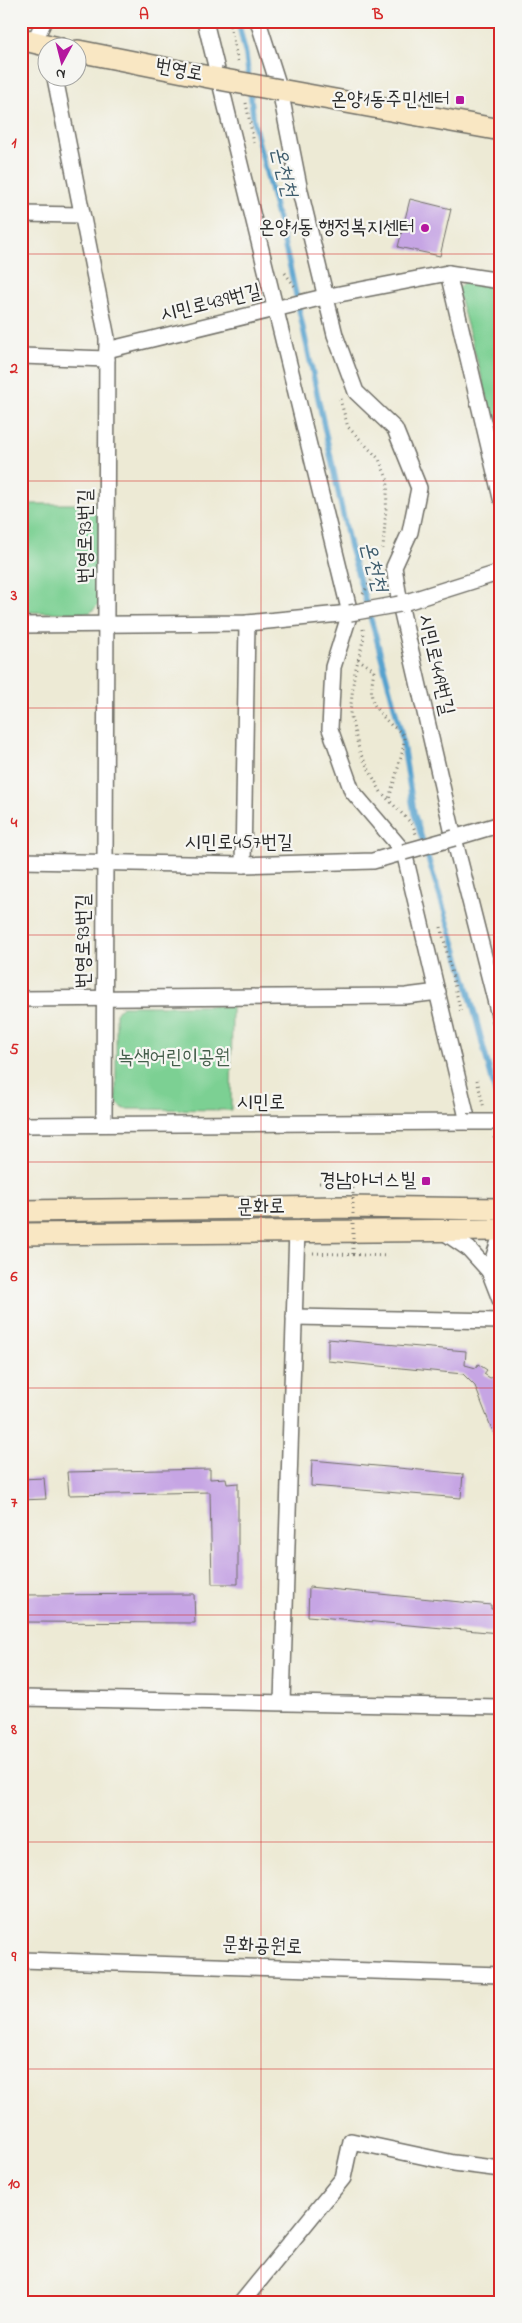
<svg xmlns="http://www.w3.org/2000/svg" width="522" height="2323" viewBox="0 0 522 2323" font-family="'Indie Flower','Poor Story',sans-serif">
<rect width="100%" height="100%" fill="#f6f6f2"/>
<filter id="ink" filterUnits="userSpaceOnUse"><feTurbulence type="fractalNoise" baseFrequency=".02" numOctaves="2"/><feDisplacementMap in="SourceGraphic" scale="10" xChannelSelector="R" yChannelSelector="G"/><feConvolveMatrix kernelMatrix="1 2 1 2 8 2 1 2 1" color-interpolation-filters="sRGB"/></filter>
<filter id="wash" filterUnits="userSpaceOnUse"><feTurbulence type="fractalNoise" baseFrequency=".0096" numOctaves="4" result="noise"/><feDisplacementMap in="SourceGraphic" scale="20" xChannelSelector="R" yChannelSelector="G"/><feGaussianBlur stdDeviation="1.12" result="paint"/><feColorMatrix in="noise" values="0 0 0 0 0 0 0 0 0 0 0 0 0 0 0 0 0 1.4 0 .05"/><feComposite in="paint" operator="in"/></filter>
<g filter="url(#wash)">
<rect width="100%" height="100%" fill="#edead5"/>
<g fill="#7cd093" stroke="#547e5f">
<path d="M465 281 501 287V428L495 425 457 289Z"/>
<path d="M21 504H100V603L90 613 21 612Z"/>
<path d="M122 1006H232L231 1110 124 1109 116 1102V1013Z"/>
</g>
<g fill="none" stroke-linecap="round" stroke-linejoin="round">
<g stroke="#56a2ce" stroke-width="5.5">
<path d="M238 21 246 55 249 80"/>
<path d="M250 90 254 124 290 267 350 547 376 637 401 732 414 813 467 984 501 1115"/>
</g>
</g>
<g id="blocks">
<g fill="#c6a5e4">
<path d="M410 199 451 209 440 256 398 247Z"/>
<path d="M328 1339 466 1351 465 1365 476 1368 478 1364 487 1370 484 1374 490 1378 501 1375V1444L498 1445 475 1386 463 1374 328 1361Z"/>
<path d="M312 1460 463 1474 461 1498 311 1486Z"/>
<path d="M210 1469V1479L226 1478 227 1484 238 1483V1584H212L210 1492 69 1495 67 1472Z"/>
<path d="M44 1478 46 1499 21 1500V1479Z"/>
<path d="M309 1587 491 1605V1609H500L499 1633 308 1616Z"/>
<path d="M194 1594 195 1623 22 1622V1595Z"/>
</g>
</g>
</g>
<g filter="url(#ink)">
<use href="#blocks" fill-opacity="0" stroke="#6f6e66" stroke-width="1"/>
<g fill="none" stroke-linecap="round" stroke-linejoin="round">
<g stroke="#6f6e66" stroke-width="18">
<g id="street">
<path d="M258 21 280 90 300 191 335 335 356 392 395 429 419 488 410 532 394 567 400 604 454 838 501 1023"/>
<path d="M34 42 44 21"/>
<path d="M55 78 107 338 104 1124"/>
<path d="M21 214 81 215"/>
<path d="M448 273 501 498"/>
<path d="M107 350 324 297 448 273 501 281"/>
<path d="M21 356 107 359"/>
<path d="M400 604 501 572"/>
<path d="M21 625 247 623 350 613"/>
<path d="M454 838 501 824"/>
<path d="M21 861 243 865 373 861 404 852"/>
<path d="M243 865 247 623"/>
<path d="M21 999 406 996 438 992"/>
<path d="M21 1125 468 1122 404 852 352 791 330 729 333 667 350 613 205 21"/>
<path d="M441 1230 469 1249 489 1271 501 1302"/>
<path d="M489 1271 498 1244 501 1241"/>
<path d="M294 1317 501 1321"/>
<path d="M21 1698 501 1707"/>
<path d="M282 1702 297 1230"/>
<path d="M21 1960 501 1975"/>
<path d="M242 2302 343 2178 351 2141 454 2163 501 2169"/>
</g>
</g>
<g stroke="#6f6e66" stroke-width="24">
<g id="secondary">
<path d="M21 39 58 48"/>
<path d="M78 51 219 79"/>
<path d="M280 90 501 130"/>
<path d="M21 1211 345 1207 501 1209"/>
<path d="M21 1234 501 1230"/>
</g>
</g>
<g stroke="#6f6e66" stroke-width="3" stroke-dasharray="1 4" stroke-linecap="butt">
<path d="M229 21 238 62"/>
<path d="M246 103 254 143"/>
<path d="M285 273 296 288"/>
<path d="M340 399 348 427 379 459 388 481 383 549"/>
<path d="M363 594 378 569"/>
<path d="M363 629 364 637 354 676 350 714 360 753 381 792 413 825 416 834"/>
<path d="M358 659 374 670C369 701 370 703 391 725 395 728 401 732 403 735 408 743 391 788 389 800"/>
<path d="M441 927 461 1013"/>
<path d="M477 1080 484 1108"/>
<path d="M494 1137 501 1161"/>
<path d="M319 1183 399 1184"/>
<path d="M313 1253 388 1256"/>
</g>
<use href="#street" stroke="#fff" stroke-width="15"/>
<use href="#secondary" stroke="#f9e7c3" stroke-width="21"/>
<g stroke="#6f6e66" stroke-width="18" stroke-linecap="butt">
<g id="street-bridge">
<path d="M350 613 400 604"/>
<path d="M404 852 454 838"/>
<path d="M468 1122H501"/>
</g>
</g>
<g stroke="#6f6e66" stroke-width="24" stroke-linecap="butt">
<path id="secondary-bridge" d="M219 79 280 90"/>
</g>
<path stroke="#6f6e66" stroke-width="3" stroke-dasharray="1 4" stroke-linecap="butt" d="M353 1183V1255"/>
<use href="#street-bridge" stroke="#fff" stroke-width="15"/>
<use href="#secondary-bridge" stroke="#f9e7c3" stroke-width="21"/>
</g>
</g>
<path fill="none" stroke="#d62828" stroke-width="1" stroke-opacity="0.55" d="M261 21V2302M21 254H501M21 481H501M21 708H501M21 935H501M21 1162H501M21 1388H501M21 1615H501M21 1842H501M21 2069H501"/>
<g fill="#b5179e" stroke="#f6f6f2" stroke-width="2">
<rect x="455" y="95" width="10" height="10" rx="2.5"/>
<circle cx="425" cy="228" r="5"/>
<rect x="421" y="1176" width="10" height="10" rx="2.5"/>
</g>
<g text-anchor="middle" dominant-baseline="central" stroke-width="4.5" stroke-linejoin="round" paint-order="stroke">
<g font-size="20" fill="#2b2b2b" stroke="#f6f6f2">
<text transform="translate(179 71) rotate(11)">번영로</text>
<text transform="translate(211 304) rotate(-14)">시민로439번길</text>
<text transform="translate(86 536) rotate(-90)">번영로93번길</text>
<text transform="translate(435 665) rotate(77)">시민로449번길</text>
<text x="239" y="843">시민로457번길</text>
<text transform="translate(84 941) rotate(-90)">번영로93번길</text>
<text x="261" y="1103">시민로</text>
<text transform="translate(261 1208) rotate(-1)">문화로</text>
<text transform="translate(262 1947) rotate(2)">문화공원로</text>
</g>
<g font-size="20" fill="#2b2b2b" stroke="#f6f6f2" text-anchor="end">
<text x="450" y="100">온양1동주민센터</text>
<text x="415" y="228">온양1동 행정복지센터</text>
<text x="416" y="1181">경남아너스빌</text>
</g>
<g font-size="20" fill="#435d4a" stroke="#f6f6f2">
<text x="174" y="1058">녹색어린이공원</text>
</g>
<g font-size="21" font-style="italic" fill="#3c5b6c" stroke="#f6f6f2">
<text transform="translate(283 172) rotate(76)">온천천</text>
<text transform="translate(373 567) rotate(75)">온천천</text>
</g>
</g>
<rect width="522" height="2323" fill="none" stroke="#f6f6f2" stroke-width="55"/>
<g transform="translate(62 62) rotate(187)"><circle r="24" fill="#f6f6f2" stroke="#a5a5a2"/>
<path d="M0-4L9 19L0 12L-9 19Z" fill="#b5179e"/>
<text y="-8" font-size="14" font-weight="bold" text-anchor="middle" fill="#2b2b2b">N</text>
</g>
<rect x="28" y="28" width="466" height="2268" fill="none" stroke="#d62828" stroke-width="2"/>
<g font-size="16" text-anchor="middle" font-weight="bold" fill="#d62828">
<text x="144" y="19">A</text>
<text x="378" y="19">B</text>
<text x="14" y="147">1</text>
<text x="14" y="373">2</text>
<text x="14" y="600">3</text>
<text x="14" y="827">4</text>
<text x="14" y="1054">5</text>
<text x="14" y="1281">6</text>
<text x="14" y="1507">7</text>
<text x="14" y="1734">8</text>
<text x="14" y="1961">9</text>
<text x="14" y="2188">10</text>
</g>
</svg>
